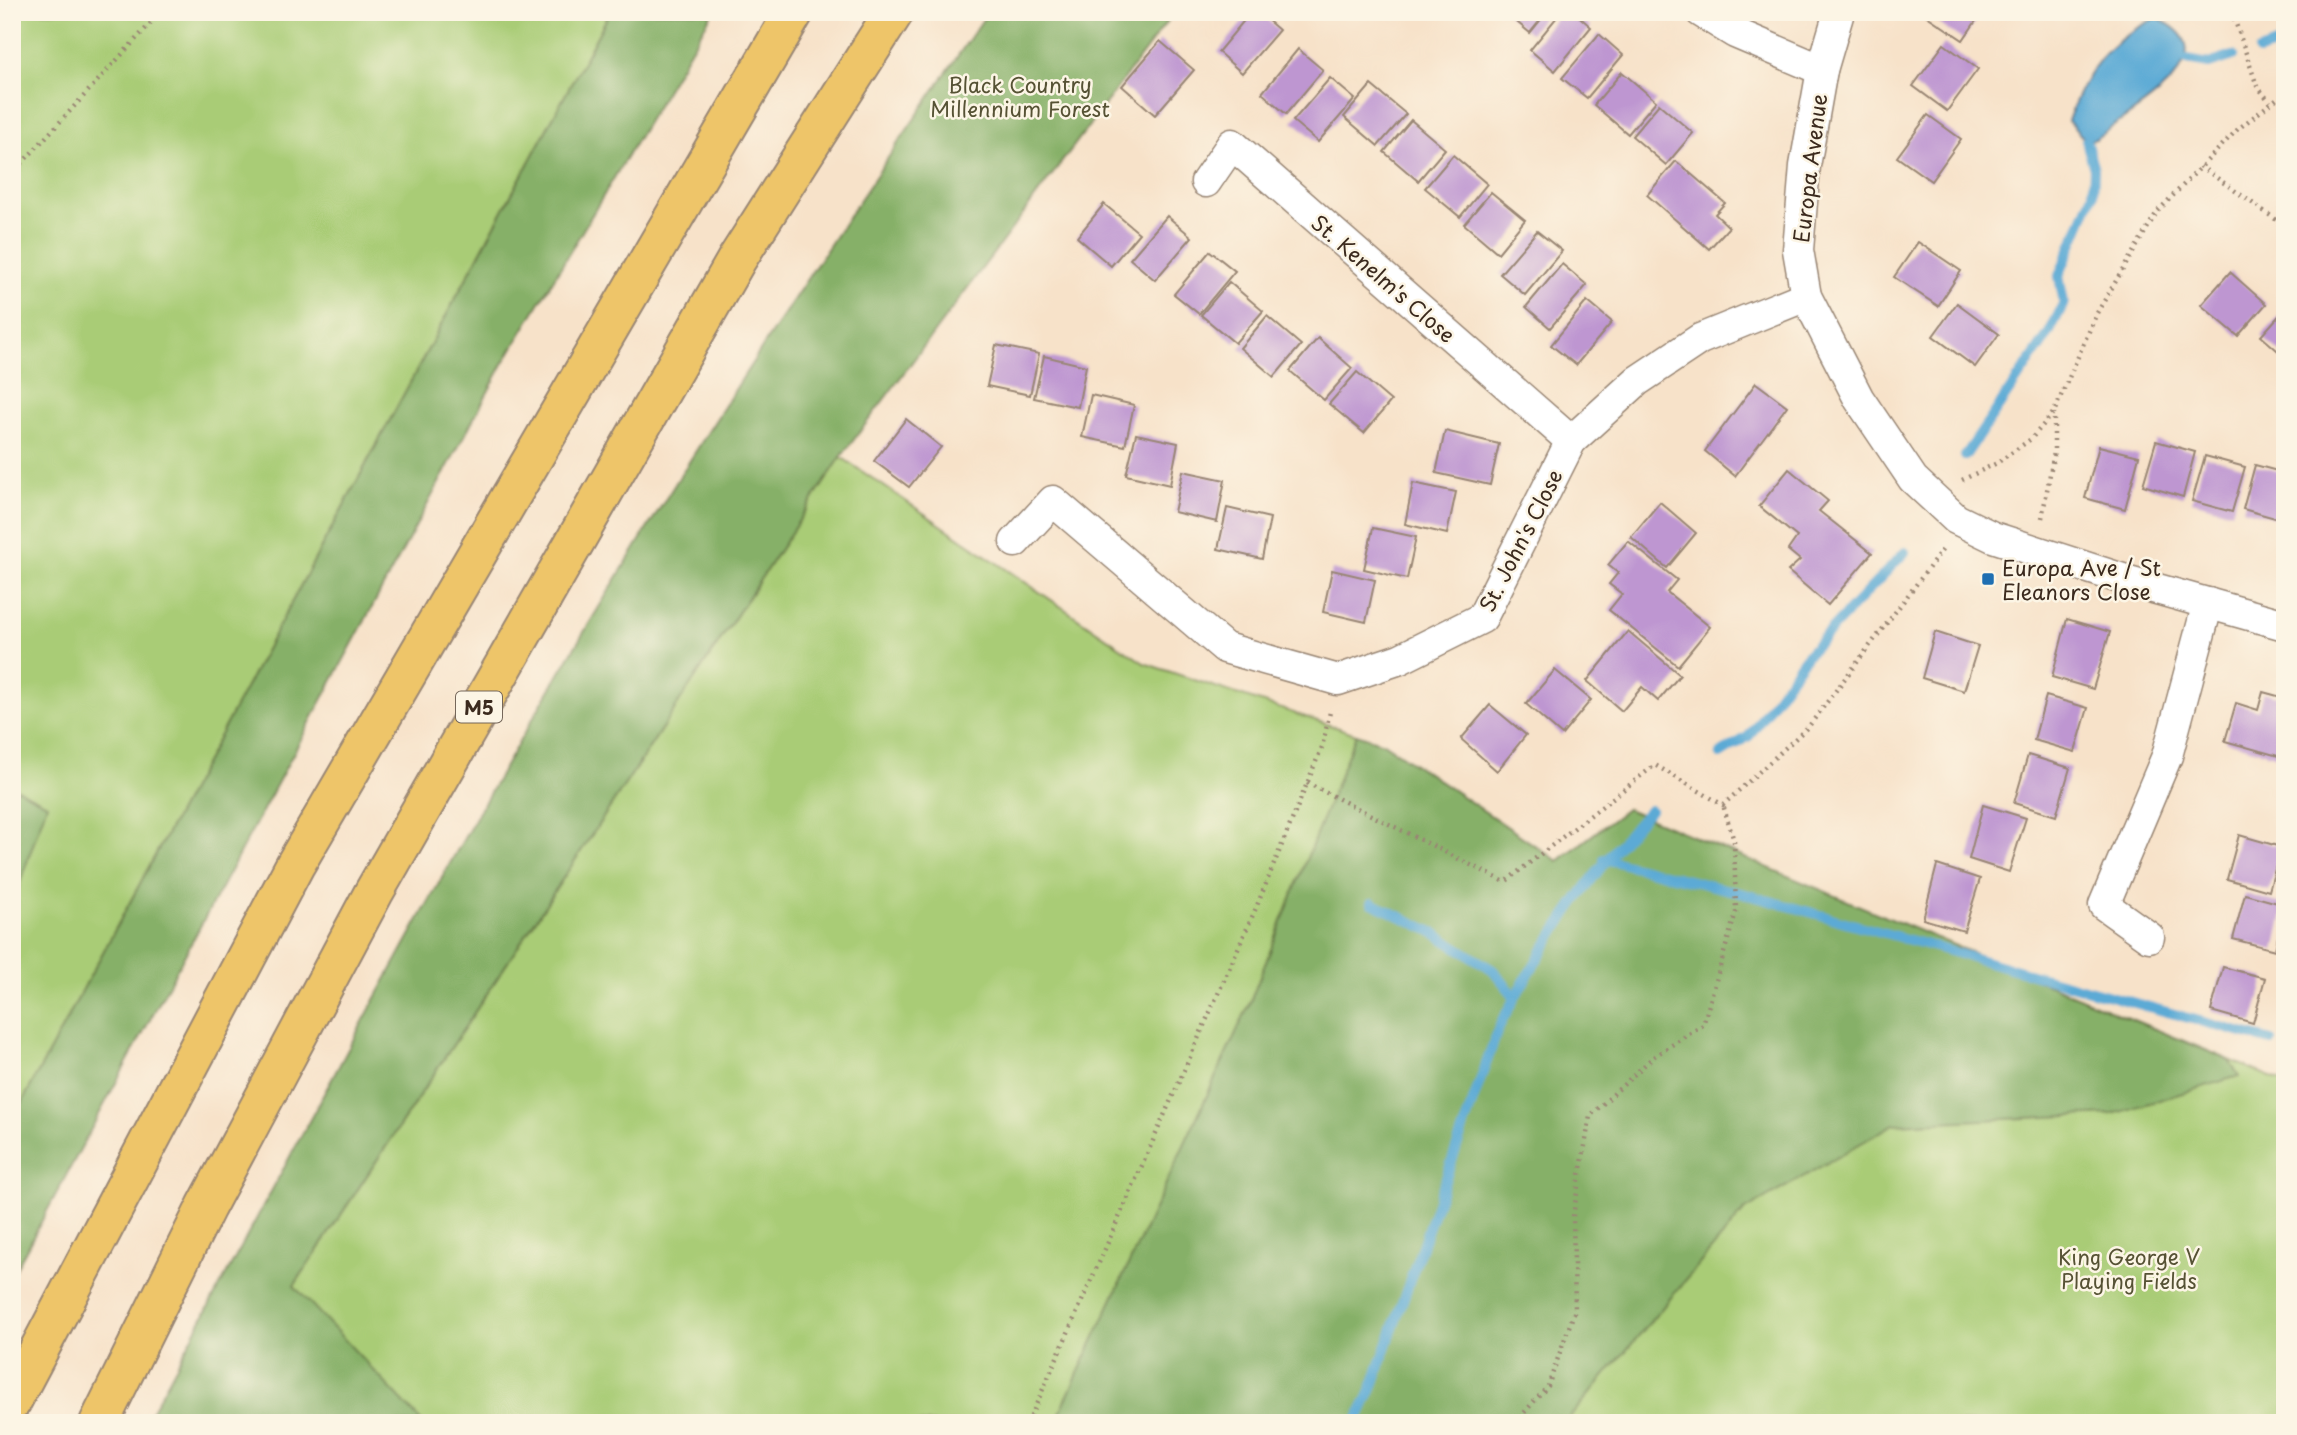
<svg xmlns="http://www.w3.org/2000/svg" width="2297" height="1435" viewBox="0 0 2297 1435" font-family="'Playpen Sans',sans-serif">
<rect width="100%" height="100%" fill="#fcf5e5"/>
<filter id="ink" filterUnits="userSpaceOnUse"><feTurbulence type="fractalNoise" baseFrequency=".0143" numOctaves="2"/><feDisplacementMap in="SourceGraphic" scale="14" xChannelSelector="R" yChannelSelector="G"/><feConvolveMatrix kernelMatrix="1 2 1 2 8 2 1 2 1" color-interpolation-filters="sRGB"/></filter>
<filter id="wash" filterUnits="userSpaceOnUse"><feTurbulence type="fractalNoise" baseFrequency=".00686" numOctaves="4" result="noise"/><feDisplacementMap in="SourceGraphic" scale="28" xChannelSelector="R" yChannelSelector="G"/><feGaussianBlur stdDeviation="1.57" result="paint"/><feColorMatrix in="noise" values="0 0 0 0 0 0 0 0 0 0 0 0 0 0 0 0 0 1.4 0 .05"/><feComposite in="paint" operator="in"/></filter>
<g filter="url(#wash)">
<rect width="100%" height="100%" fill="#f7e2c9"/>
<g fill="#a9cc76" stroke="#727b4a" stroke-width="2">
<path d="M12 12H610L12 1121Z"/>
<path d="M841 457 1144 663 1383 743 1558 861 1627 809 2285 1083V1423H228L294 1286Z"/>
</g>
<g fill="#86b067" stroke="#606d42" stroke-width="2">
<path d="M610 12H713L503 364 12 1276V1121Z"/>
<path d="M988 12H1174L841 457 294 1286 423 1423H145C252 1230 354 1034 462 842 622 556 801 281 988 12Z"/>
<path d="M1356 734 1383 743 1558 861 1627 809 2229 1060 2239 1076 2113 1114 1894 1124 1744 1211 1565 1423H1055L1248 1007Z"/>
<path d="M12 786 47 804 12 906Z"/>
</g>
<path fill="#5caad5" stroke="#4c6a7a" stroke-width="2" d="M2156 18C2240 54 2129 113 2095 139L2086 141 2068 121C2085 71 2108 41 2156 18Z"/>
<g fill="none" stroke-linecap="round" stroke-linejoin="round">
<g stroke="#5caad5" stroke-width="10">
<path d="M2259 51 2285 42"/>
<path d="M2187 60 2209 64 2233 56"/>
<path d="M1965 456 2049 333 2064 303 2059 276 2093 194 2094 169 2086 141"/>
<path d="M1720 754 1749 736 1807 655 1905 552"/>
<path d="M1604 859 1745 894 2271 1041"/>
<path d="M1372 903 1431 931 1493 970 1515 997"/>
<path d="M1356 1423 1371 1391 1499 1027C1540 949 1590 874 1650 810"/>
</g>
</g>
<g id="blocks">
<g fill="#be96d1">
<path d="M1251 12H1258L1279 30 1242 73 1218 52Z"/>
<path d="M1505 12H1547L1530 33Z"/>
<path d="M1561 12H1574L1591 27 1555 71 1530 50Z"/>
<path d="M1930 12H1982L1963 40 1927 16Z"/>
<path d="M1599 34 1623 55 1587 98 1562 78Z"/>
<path d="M1160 41 1194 70 1155 115 1122 86Z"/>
<path d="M1944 44 1978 69 1947 111 1913 86Z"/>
<path d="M1298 49 1323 70 1286 114 1262 93Z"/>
<path d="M1622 72 1656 101 1628 134 1594 105Z"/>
<path d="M1330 78 1355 99 1318 142 1293 121Z"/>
<path d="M1371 85 1406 114 1378 146 1344 117Z"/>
<path d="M1659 104 1693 133 1666 165 1632 136Z"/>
<path d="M1928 115 1961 139 1931 181 1897 157Z"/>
<path d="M1411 120 1445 149 1418 181 1384 152Z"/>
<path d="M1453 155 1487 184 1460 217 1425 188Z"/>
<path d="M1676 161 1725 203 1715 214 1729 227 1709 249 1647 195Z"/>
<path d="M1491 192 1525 220 1498 253 1464 224Z"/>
<path d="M1104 204 1139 233 1111 266 1077 237Z"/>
<path d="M1167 216 1192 237 1155 280 1130 259Z"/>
<path d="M1537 231 1562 251 1525 295 1500 274Z"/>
<path d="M1918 242 1961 271 1938 306 1894 277Z"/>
<path d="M1210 251 1235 271 1199 314 1174 294Z"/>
<path d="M1562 264 1587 285 1550 328 1526 307Z"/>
<path d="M2230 272 2266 304 2238 336 2201 305Z"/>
<path d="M1229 282 1263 311 1235 343 1201 315Z"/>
<path d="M1587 301 1612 322 1576 365 1551 345Z"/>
<path d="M1957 303 1999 334 1975 367 1933 336Z"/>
<path d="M2285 309V357L2261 336Z"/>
<path d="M1267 316 1301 345 1274 377 1240 348Z"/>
<path d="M1318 338 1352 368 1324 400 1290 371Z"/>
<path d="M996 345 1039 354 1030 395 987 386Z"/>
<path d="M1044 356 1086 366 1078 407 1034 398Z"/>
<path d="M1357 372 1391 401 1364 433 1329 404Z"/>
<path d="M1756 383 1787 406 1735 476 1705 451Z"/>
<path d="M1091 395 1134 405 1125 446 1082 437Z"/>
<path d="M906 419 941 447 909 487 874 461Z"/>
<path d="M1445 431 1499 444 1490 485 1436 473Z"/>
<path d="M1136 434 1178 443 1170 485 1126 475Z"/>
<path d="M2156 441 2195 452 2183 497 2143 485Z"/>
<path d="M2099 446 2139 456 2125 509 2085 498Z"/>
<path d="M2205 456 2245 467 2232 512 2192 501Z"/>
<path d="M2255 465 2285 473 2282 520 2243 509Z"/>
<path d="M1789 469 1828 501 1819 511 1872 553 1828 605 1788 571 1800 560 1788 550 1797 537 1759 506Z"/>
<path d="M1183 471 1225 480 1217 522 1174 512Z"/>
<path d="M1413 483 1456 492 1447 534 1405 524Z"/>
<path d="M1660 502 1696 533 1667 568 1631 537Z"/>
<path d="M1227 508 1270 518 1262 559 1218 549Z"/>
<path d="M1373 528 1416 537 1407 579 1364 569Z"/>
<path d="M1628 541 1677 580 1667 592 1710 627 1678 666 1609 610 1622 594 1609 584 1618 573 1608 565Z"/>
<path d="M1332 570 1375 580 1366 622 1323 612Z"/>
<path d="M2067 619 2110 632 2093 689 2052 677Z"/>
<path d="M1628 631 1680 675 1658 701 1642 687 1622 711 1587 681Z"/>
<path d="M1935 632 1978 646 1964 691 1922 678Z"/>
<path d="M1555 670 1591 700 1562 735 1526 704Z"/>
<path d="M2263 692 2285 698V758L2225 741 2236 703 2258 710Z"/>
<path d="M2046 696 2088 708 2075 752 2034 740Z"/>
<path d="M1490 705 1526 735 1497 771 1461 739Z"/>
<path d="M2028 755 2070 768 2056 816 2014 803Z"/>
<path d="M1983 805 2026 818 2009 872 1969 859Z"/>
<path d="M2239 835 2281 847 2269 891 2227 879Z"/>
<path d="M1937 865 1980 879 1964 931 1923 919Z"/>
<path d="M2245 894 2285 905 2275 950 2233 939Z"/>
<path d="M2223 967 2265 978 2253 1023 2211 1011Z"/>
</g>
</g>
</g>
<g filter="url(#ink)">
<use href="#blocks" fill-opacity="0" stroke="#998674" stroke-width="2"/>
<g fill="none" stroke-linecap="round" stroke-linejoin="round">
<g stroke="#998674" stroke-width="33">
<g id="minor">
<path d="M1701 12 1735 33 1822 70"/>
<path d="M1839 12 1822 70 1805 166 1798 250 1806 296 1859 399 1913 479 1956 519 1993 537 2132 582 2285 625"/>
<path d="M1206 182 1232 144 1571 441"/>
<path d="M1015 542 1053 501 1225 648 1338 680 1400 659 1482 618 1571 441 1637 381 1700 339 1806 296"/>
<path d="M2149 937 2104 905 2167 756 2208 603"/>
</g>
</g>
<g stroke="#998674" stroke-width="42">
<g id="motorway">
<path d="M12 1401 295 865 794 12"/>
<path d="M99 1423 206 1207 374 892 737 259 894 12"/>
</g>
</g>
<g stroke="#998674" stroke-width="4.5" stroke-dasharray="2 5" stroke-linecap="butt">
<path d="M2232 12 2257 86 2270 102"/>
<path d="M2200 166 2285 226"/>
<path d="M12 174 161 12"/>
<path d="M1962 480 1997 463 2031 439 2054 412 2097 313 2157 212 2238 129 2285 92"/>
<path d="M2042 518 2054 452V413"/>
<path d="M1307 783 1505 882 1655 765 1723 805 1809 726 1943 549"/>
<path d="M1028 1423 1256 908 1322 747 1330 712"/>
<path d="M1515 1423 1548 1386 1575 1310 1573 1216 1590 1116 1653 1057 1703 1025 1736 912 1734 841 1723 805"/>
</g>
<use href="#minor" stroke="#fff" stroke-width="30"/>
<use href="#motorway" stroke="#eec569" stroke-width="38"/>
</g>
</g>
<rect fill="#1f6fb2" stroke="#fcf5e5" stroke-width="2.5" x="1981" y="572" width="14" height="14" rx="3.5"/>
<g text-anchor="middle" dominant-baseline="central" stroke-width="5" stroke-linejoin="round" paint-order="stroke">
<rect fill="#fcf5e5" stroke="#75675a" stroke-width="2" x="456" y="691.5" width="46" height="31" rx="5"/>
<g font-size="19" font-weight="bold" fill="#3b2a1e">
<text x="479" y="707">M5</text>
</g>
<g font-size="21" fill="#565234" stroke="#fcf5e5">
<text x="1020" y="84">Black Country<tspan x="1020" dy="24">Millennium Forest</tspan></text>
<text x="2129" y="1256">King George V<tspan x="2129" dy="24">Playing Fields</tspan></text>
</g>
<g font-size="21" fill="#3b2a1e" stroke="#fcf5e5">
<text transform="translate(1809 168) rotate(-83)">Europa Avenue</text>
<text transform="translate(1384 278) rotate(41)">St. Kenelm's Close</text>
<text transform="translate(1520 540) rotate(-63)">St. John's Close</text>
</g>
<g font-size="21" fill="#3b2a1e" stroke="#fcf5e5" text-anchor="start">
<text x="2002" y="567">Europa Ave / St<tspan x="2002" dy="24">Eleanors Close</tspan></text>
</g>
</g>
<rect width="2297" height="1435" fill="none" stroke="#fcf5e5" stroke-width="42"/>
</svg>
